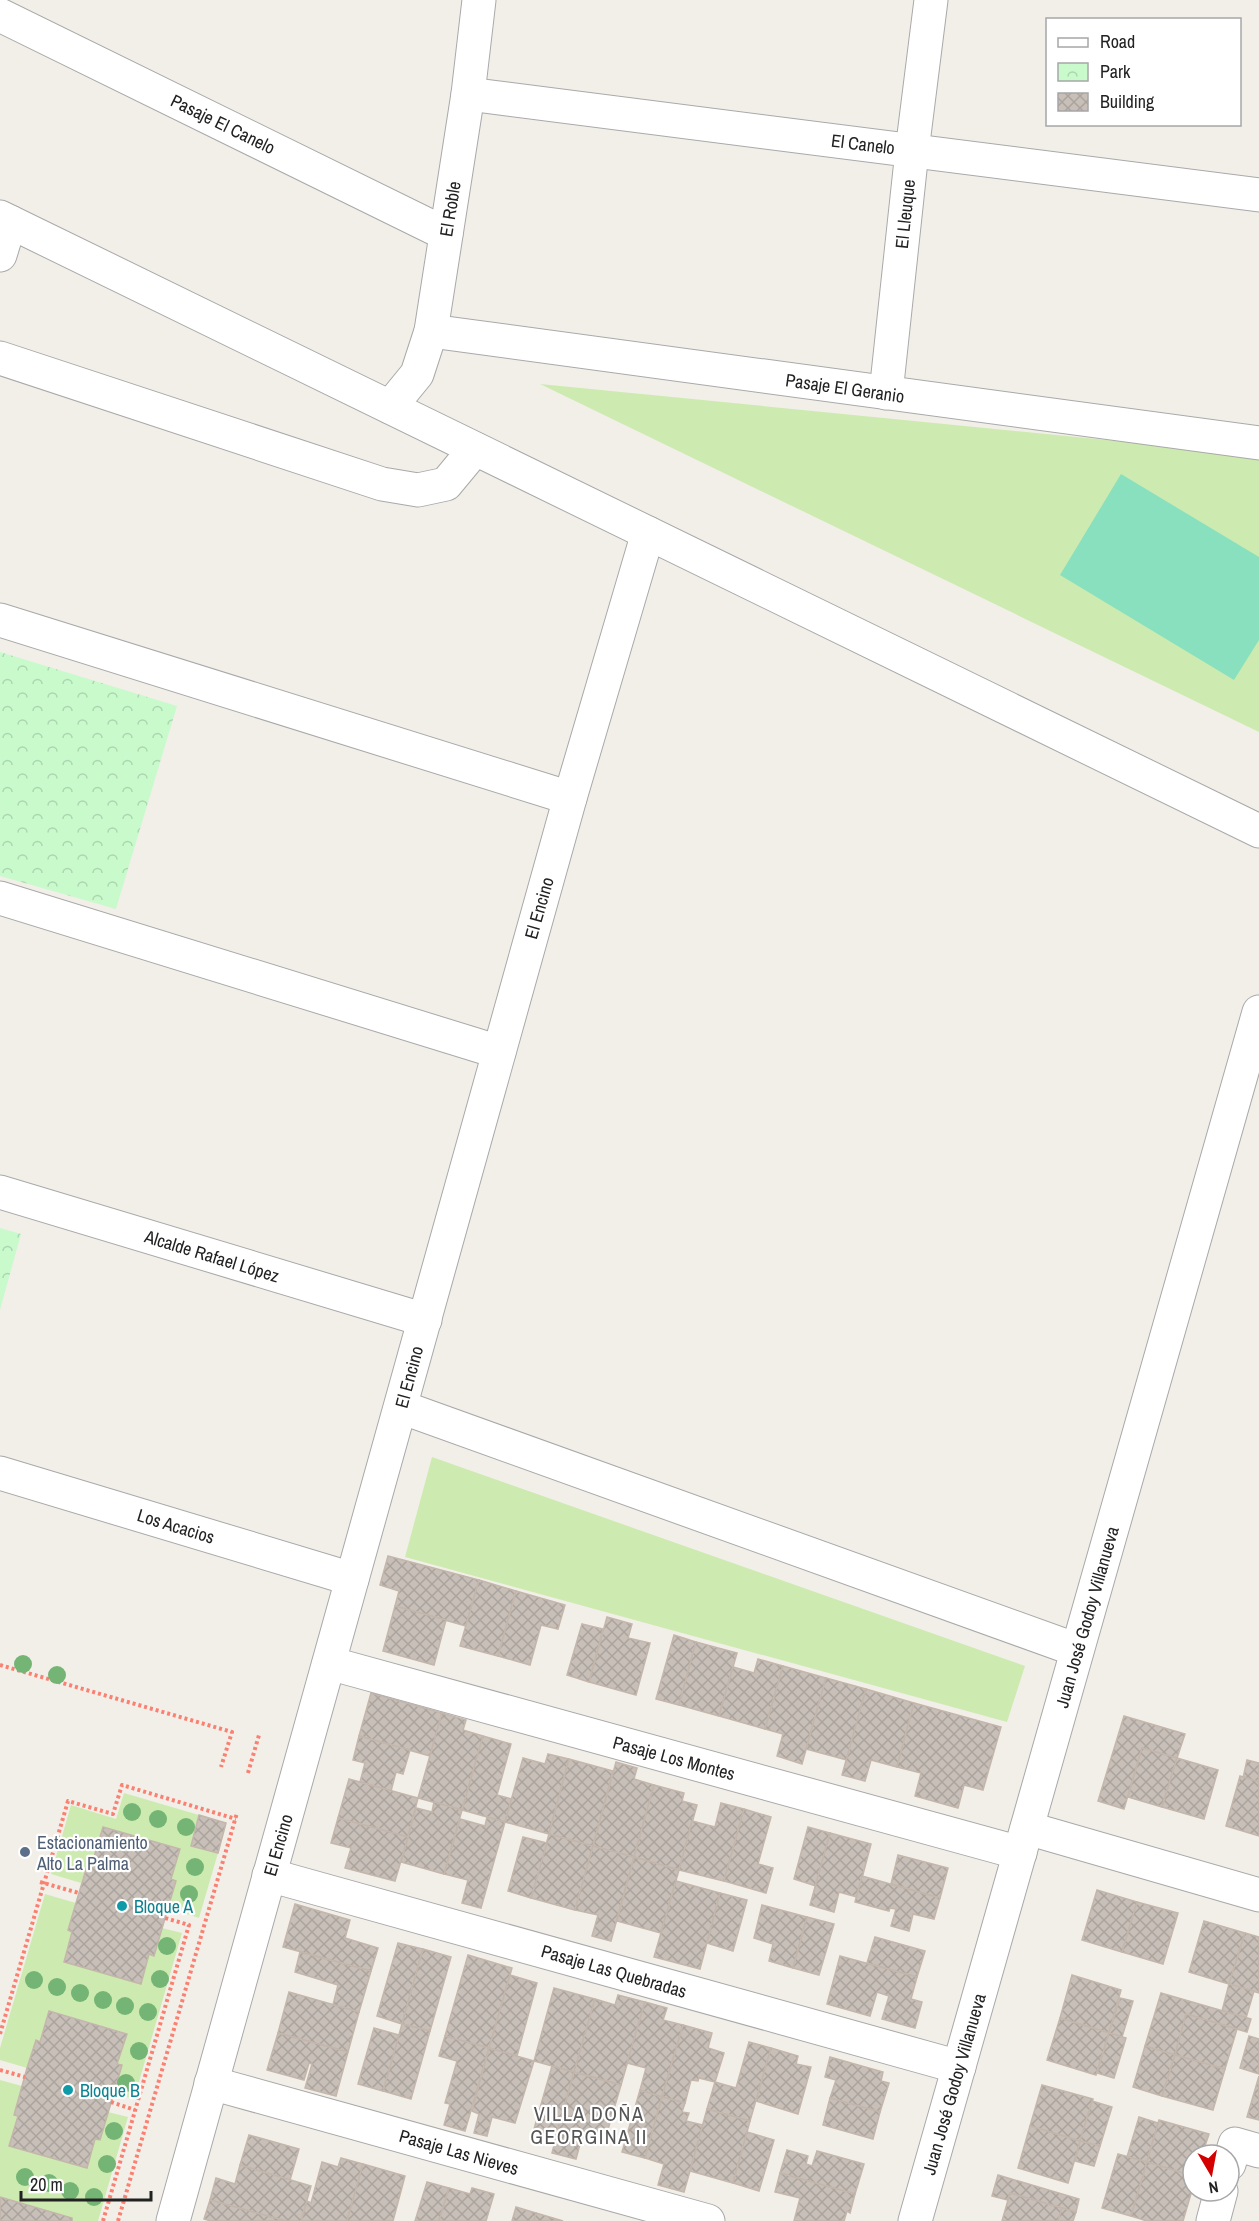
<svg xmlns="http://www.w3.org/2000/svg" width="1259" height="2221" viewBox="0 0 1259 2221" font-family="'Archivo Narrow',sans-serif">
<defs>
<pattern id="park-crowns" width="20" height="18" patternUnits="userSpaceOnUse" patternTransform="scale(1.5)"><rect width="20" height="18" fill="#c8facc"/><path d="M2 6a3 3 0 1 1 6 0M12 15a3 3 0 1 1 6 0" fill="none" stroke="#acd6af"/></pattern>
<pattern id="building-cross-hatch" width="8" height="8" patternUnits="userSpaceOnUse" patternTransform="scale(1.5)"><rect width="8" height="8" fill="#c7bfb8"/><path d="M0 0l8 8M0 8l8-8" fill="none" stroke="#aba49e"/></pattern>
</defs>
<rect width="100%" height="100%" fill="#f2efe9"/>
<g fill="#cdebb0">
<path d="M540 384 1259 455V732Z"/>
<path d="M432 1457 1025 1666 1007 1722 405 1557Z"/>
<path d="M124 1793 199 1815 191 1846 218 1853 199 1918 168 1908 176 1881 171 1879 180 1849 103 1827 94 1857 90 1856 81 1883 51 1874 71 1805 116 1819Z"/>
<path d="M45 1894 76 1903 68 1930 72 1932 64 1962 140 1984 149 1954 154 1955 162 1928 182 1933 134 2099 114 2093 121 2065 117 2064 126 2033 50 2011 40 2042 36 2041 27 2068 0 2060V2048Z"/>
<path d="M0 2080 22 2086 14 2115 18 2116 10 2146 86 2168 95 2139 100 2140 108 2112 128 2117 98 2221H72V2218L0 2197Z"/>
</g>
<g fill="url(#park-crowns)">
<path d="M0 652 177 706 116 909 0 876Z"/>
<path d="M0 1228 21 1234 0 1310Z"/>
</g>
<path fill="#88e0be" d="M1121 474 1259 557V640L1234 680 1060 575Z"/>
<g fill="url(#building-cross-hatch)" stroke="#c4b6ab" stroke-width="1.5">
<path d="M388 1556 479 1580 466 1626 395 1606 399 1591 380 1585Z"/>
<path d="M479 1580 516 1591 498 1656 460 1646Z"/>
<path d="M516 1591 565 1605 558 1629 541 1625 530 1665 498 1656Z"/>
<path d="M395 1606 446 1620 434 1665 383 1651Z"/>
<path d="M607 1617 632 1624 628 1638 650 1643 636 1695 589 1682Z"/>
<path d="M582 1624 603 1629 589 1682 567 1675Z"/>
<path d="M674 1635 696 1642 679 1705 656 1699Z"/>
<path d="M696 1642 737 1653 719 1716 679 1705Z"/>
<path d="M758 1659 783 1666 765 1729 719 1716 733 1667 754 1673Z"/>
<path d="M783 1666 826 1678 802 1764 777 1756 783 1734 765 1729Z"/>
<path d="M826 1678 866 1689 847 1760 806 1749Z"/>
<path d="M866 1689 914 1703 897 1767 871 1760 865 1781 842 1775Z"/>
<path d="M371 1693 442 1713 430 1756 359 1736Z"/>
<path d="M914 1703 1001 1727 983 1790 964 1785 958 1808 915 1796 921 1773 897 1767Z"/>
<path d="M442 1713 466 1720 463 1730 483 1736 462 1810 418 1798Z"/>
<path d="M1124 1716 1185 1734 1177 1758 1142 1748 1124 1809 1098 1801Z"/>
<path d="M359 1736 410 1750 403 1774 396 1772 391 1791 360 1782 365 1763 353 1760Z"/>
<path d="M483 1736 511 1744 497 1795 512 1799 505 1822 462 1810Z"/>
<path d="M1142 1748 1177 1758 1162 1807 1128 1797Z"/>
<path d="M548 1754 569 1759 549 1834 505 1822 523 1758 545 1764Z"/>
<path d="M1177 1758 1218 1770 1204 1819 1162 1807Z"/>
<path d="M569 1759 613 1771 593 1846 549 1834Z"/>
<path d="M1247 1760 1259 1763V1782L1243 1778Z"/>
<path d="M616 1762 637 1768 634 1779 654 1785 634 1857 593 1846Z"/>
<path d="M1240 1776 1259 1782V1836L1226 1826Z"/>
<path d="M349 1779 418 1798 408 1837 338 1818Z"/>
<path d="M654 1785 684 1793 682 1801 697 1805 679 1870 634 1857Z"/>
<path d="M434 1802 462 1810 444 1874 401 1862 416 1808 432 1812Z"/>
<path d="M721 1803 744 1809 724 1881 679 1870 692 1821 715 1827Z"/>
<path d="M744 1809 771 1817 758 1864 773 1868 766 1893 724 1881Z"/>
<path d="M199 1815 226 1823 218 1853 191 1846Z"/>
<path d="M487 1817 505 1822 481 1908 462 1903 468 1880 444 1874 460 1819 485 1826Z"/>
<path d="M338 1818 408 1837 395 1881 345 1868 351 1848 331 1843Z"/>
<path d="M103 1827 180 1849 171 1879 176 1881 168 1908 154 1956 149 1954 141 1984 64 1962 72 1932 68 1930 76 1903 90 1856 94 1857Z"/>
<path d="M808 1827 830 1833 816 1886 794 1879Z"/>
<path d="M830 1833 871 1844 857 1897 839 1892 834 1912 810 1905Z"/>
<path d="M549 1834 593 1846 575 1910 531 1898Z"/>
<path d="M523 1837 547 1843 531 1898 508 1891Z"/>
<path d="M593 1846 634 1857 611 1941 592 1936 598 1915 575 1910Z"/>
<path d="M898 1855 948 1868 940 1898 891 1884Z"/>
<path d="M634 1857 679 1870 661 1933 617 1921Z"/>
<path d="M862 1876 940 1898 934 1919 913 1914 909 1931 891 1926 896 1909 890 1908 889 1911 855 1902Z"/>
<path d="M676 1881 720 1893 700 1969 654 1957Z"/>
<path d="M1097 1890 1137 1902 1122 1952 1082 1940Z"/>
<path d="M720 1893 747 1900 733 1951 707 1943Z"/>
<path d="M1137 1902 1178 1913 1163 1964 1122 1952Z"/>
<path d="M295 1904 350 1920 345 1938 378 1948 371 1971 283 1947Z"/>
<path d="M762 1905 807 1917 793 1968 769 1961 773 1944 754 1938Z"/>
<path d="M807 1917 834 1924 819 1975 793 1968Z"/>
<path d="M1204 1921 1245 1933 1229 1984 1189 1972Z"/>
<path d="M1245 1933 1259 1937V1993L1229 1984Z"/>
<path d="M875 1937 925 1951 917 1977 867 1963Z"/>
<path d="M398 1943 423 1949 402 2024 377 2016Z"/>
<path d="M423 1949 451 1957 430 2031 402 2024Z"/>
<path d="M300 1952 371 1971 359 2012 333 2005 338 1985 295 1972Z"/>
<path d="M468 1955 512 1968 489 2048 445 2036Z"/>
<path d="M840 1956 917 1977 911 1999 922 2002 915 2028 882 2019 889 1996 877 1992 870 2016 827 2004Z"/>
<path d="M510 1975 537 1983 517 2056 489 2048Z"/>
<path d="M1072 1975 1121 1990 1109 2033 1060 2018Z"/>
<path d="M1229 1984 1254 1991 1246 2018 1222 2011Z"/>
<path d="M554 1988 595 1999 574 2072 534 2061Z"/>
<path d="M289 1992 359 2012 348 2052 278 2033Z"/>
<path d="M1161 1993 1251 2019 1247 2032 1186 2014 1175 2055 1145 2046Z"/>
<path d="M618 1995 645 2002 621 2085 574 2072 595 1999 615 2005Z"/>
<path d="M1120 1998 1133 2001 1122 2037 1109 2033Z"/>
<path d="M645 2002 667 2008 663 2020 683 2025 662 2097 640 2090 646 2068 627 2063Z"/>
<path d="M49 2011 127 2034 117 2064 122 2065 114 2093 100 2140 95 2139 87 2168 9 2146 18 2116 14 2115 27 2068 36 2040 40 2042Z"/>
<path d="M1186 2014 1237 2029 1225 2069 1175 2055Z"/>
<path d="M1060 2018 1109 2033 1096 2075 1047 2060Z"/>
<path d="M402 2024 430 2031 411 2099 383 2091Z"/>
<path d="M683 2025 712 2033 708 2048 724 2053 715 2082 699 2078 698 2081 691 2080 685 2103 662 2097Z"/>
<path d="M374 2028 399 2035 383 2091 358 2084Z"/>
<path d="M278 2033 348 2052 336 2096 305 2088 312 2064 309 2063 304 2080 267 2070Z"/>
<path d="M1109 2033 1126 2038 1114 2078 1097 2073Z"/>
<path d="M445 2036 489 2048 465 2131 444 2125 450 2104 445 2103 457 2061 439 2056Z"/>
<path d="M1249 2036 1259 2039V2074L1240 2068Z"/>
<path d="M749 2042 771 2048 750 2121 707 2109 715 2082 736 2088Z"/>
<path d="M1145 2046 1175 2055 1162 2096 1133 2087Z"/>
<path d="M489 2048 534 2061 515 2123 492 2117 487 2136 474 2133 479 2114 472 2111Z"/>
<path d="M771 2048 798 2056 796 2064 811 2067 798 2114 756 2101Z"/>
<path d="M1175 2055 1225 2069 1213 2110 1162 2096Z"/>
<path d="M830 2057 883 2072 881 2081 889 2083 880 2112 830 2098 836 2080 825 2077Z"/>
<path d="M552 2066 574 2072 554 2143 532 2136Z"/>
<path d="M574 2072 621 2085 604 2143 582 2137 576 2159 552 2153Z"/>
<path d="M1259 2076V2120L1247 2117Z"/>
<path d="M1042 2085 1093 2099 1080 2141 1030 2126Z"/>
<path d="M640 2090 662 2097 645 2158 622 2152Z"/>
<path d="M662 2097 685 2103 682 2112 689 2113 686 2121 703 2125 684 2192 658 2185 664 2164 645 2158Z"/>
<path d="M830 2098 880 2112 873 2139 823 2125Z"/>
<path d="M1092 2101 1112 2107 1100 2146 1080 2141Z"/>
<path d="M707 2109 750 2121 733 2183 690 2171Z"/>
<path d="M1139 2117 1158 2123 1147 2162 1127 2157Z"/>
<path d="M1159 2120 1209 2134 1202 2155H1193V2176L1147 2162Z"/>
<path d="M1030 2126 1080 2141 1068 2183 1018 2168Z"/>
<path d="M747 2132 774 2140 759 2191 733 2183Z"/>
<path d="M249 2135 299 2149 290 2180 240 2165Z"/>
<path d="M1080 2141 1100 2146 1094 2166 1075 2161Z"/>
<path d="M787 2150 808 2156 806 2164 812 2166 817 2151 864 2164 855 2194 780 2173Z"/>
<path d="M1118 2154 1147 2162 1131 2216 1102 2208Z"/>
<path d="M341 2158 363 2164 347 2221H301L307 2201 311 2203 322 2162 338 2167Z"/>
<path d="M1147 2162 1193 2176V2187L1183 2221H1147L1131 2216Z"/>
<path d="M363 2164 405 2176 393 2221H347Z"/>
<path d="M240 2165 311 2186 301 2221H286L210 2200 216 2178 235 2184Z"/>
<path d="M780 2173 855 2194 850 2213 847 2211 844 2221H794L800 2198 775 2192Z"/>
<path d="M998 2175 1079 2199 1076 2212 1010 2193 1008 2200 992 2196Z"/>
<path d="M427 2182 449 2188 439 2221H415Z"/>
<path d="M449 2188 470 2194 472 2188 494 2194 486 2221H439Z"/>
<path d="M1010 2193 1062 2208 1058 2221H1002Z"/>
<path d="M0 2197 72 2218V2221H0Z"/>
<path d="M210 2200 286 2221H211L204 2219Z"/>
<path d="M516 2207 536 2213 534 2221H512Z"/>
<path d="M1062 2208 1076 2212 1073 2221H1058Z"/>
<path d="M536 2213 563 2221H534Z"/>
</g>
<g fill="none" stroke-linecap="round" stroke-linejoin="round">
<g stroke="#a9a9a9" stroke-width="35">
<g id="minor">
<path d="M0 15 446 234"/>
<path d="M468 94 1259 195"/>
<path d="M0 217 1259 831"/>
<path d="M0 255 10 222"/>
<path d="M431 331 1259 443"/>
<path d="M0 358 382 484 418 490 446 484 475 449"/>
<path d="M886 393 912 151 931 0"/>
<path d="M390 407 417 374 431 331 468 94 479 0"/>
<path d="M0 620 570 798"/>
<path d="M0 898 499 1052"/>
<path d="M0 1192 425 1320"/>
<path d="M401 1407 1077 1650"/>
<path d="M0 1473 352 1579"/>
<path d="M329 1663 1020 1853"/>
<path d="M1027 1828 1259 1895"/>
<path d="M269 1875 959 2067"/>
<path d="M211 2083 708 2221"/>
<path d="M1229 2164 1235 2144 1259 2151"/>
<path d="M173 2221 570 798 648 533"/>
<path d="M915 2221 1259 1012"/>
<path d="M1213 2221 1221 2191"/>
</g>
</g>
<g stroke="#fa8072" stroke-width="4" stroke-dasharray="3 3" stroke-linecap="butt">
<path d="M0 1665 232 1732 221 1767"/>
<path d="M248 1773 259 1735"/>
<path d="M40 1882 79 1893"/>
<path d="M0 2034 68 1801 113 1814 122 1785 236 1819"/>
<path d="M0 2070 25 2077"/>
<path d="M111 2102 135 2110"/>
<path d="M103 2221 189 1925 165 1918"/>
<path d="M118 2221 237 1813"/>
</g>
<use href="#minor" stroke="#fff" stroke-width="33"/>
</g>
<g fill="#74b475">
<circle cx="23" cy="1664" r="9"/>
<circle cx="57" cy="1675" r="9"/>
<circle cx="132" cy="1812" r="9"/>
<circle cx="158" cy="1819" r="9"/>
<circle cx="186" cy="1827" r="9"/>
<circle cx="195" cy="1867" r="9"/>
<circle cx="189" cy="1894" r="9"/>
<circle cx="167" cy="1946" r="9"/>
<circle cx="160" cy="1979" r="9"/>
<circle cx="34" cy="1980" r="9"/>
<circle cx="57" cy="1987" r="9"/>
<circle cx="80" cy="1993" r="9"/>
<circle cx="103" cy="2000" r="9"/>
<circle cx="125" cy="2006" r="9"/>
<circle cx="148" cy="2012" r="9"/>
<circle cx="139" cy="2051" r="9"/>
<circle cx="126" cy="2083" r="9"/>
<circle cx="114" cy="2131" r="9"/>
<circle cx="107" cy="2164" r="9"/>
<circle cx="25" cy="2177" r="9"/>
<circle cx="49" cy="2183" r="9"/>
<circle cx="70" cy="2191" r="9"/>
<circle cx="94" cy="2197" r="9"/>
</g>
<circle fill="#5c6f8a" stroke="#fff" stroke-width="2" cx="25" cy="1852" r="6"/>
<g fill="#0f9aa8" stroke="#fff" stroke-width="2">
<circle cx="122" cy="1906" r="6"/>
<circle cx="68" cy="2090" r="6"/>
</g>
<g text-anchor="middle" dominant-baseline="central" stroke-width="4.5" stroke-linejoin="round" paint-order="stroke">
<g font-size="18" fill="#222" stroke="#fff">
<text transform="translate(223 124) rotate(26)">Pasaje El Canelo</text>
<text transform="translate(863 144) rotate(7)">El Canelo</text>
<text transform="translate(450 209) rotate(-81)">El Roble</text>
<text transform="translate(905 214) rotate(-84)">El Lleuque</text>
<text transform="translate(845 388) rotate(8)">Pasaje El Geranio</text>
<text transform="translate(539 908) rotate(-74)">El Encino</text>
<text transform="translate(212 1256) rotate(17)">Alcalde Rafael López</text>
<text transform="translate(409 1377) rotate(-75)">El Encino</text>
<text transform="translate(176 1526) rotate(17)">Los Acacios</text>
<text transform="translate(1087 1617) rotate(-74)">Juan José Godoy Villanueva</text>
<text transform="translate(674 1758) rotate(15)">Pasaje Los Montes</text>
<text transform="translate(278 1845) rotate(-74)">El Encino</text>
<text transform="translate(614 1971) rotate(16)">Pasaje Las Quebradas</text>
<text transform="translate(954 2084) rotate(-74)">Juan José Godoy Villanueva</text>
<text transform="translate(459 2152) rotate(16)">Pasaje Las Nieves</text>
</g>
<g font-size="18" fill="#4e5e75" stroke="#fff" text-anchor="start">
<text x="37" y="1842">Estacionamiento<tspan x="37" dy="21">Alto La Palma</tspan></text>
</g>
<g font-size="18" fill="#0d838f" stroke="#fff" text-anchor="start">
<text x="134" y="1906">Bloque A</text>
<text x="80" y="2090">Bloque B</text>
</g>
<g font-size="20" letter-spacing="1.5" fill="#555" stroke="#fff">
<text x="589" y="2113">VILLA DOÑA<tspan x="589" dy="23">GEORGINA II</tspan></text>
</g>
</g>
<rect x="1046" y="18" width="195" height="108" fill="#ffffff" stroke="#a7a7a7" stroke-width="1.5"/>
<rect x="1058" y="38" width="30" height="9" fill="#ffffff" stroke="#a7a7a7" stroke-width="1.5"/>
<text x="1100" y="48" font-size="18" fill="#222222">Road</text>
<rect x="1058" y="63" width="30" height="18" fill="url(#park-crowns)" stroke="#a7a7a7" stroke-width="1.5"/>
<text x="1100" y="78" font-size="18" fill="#222222">Park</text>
<rect x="1058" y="93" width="30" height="18" fill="url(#building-cross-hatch)" stroke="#a7a7a7" stroke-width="1.5"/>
<text x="1100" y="108" font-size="18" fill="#222222">Building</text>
<g transform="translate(1211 2173) rotate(170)"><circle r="28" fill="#ffffff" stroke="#a7a7a7" stroke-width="1.5"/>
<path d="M0-4.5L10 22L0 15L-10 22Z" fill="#d40000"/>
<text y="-9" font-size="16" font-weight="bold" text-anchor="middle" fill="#222222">N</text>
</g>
<path d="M21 2191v9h130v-9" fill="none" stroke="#222222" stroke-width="3"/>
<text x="30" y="2191" font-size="18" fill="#222222" stroke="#ffffff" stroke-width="4.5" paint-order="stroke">20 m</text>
</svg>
